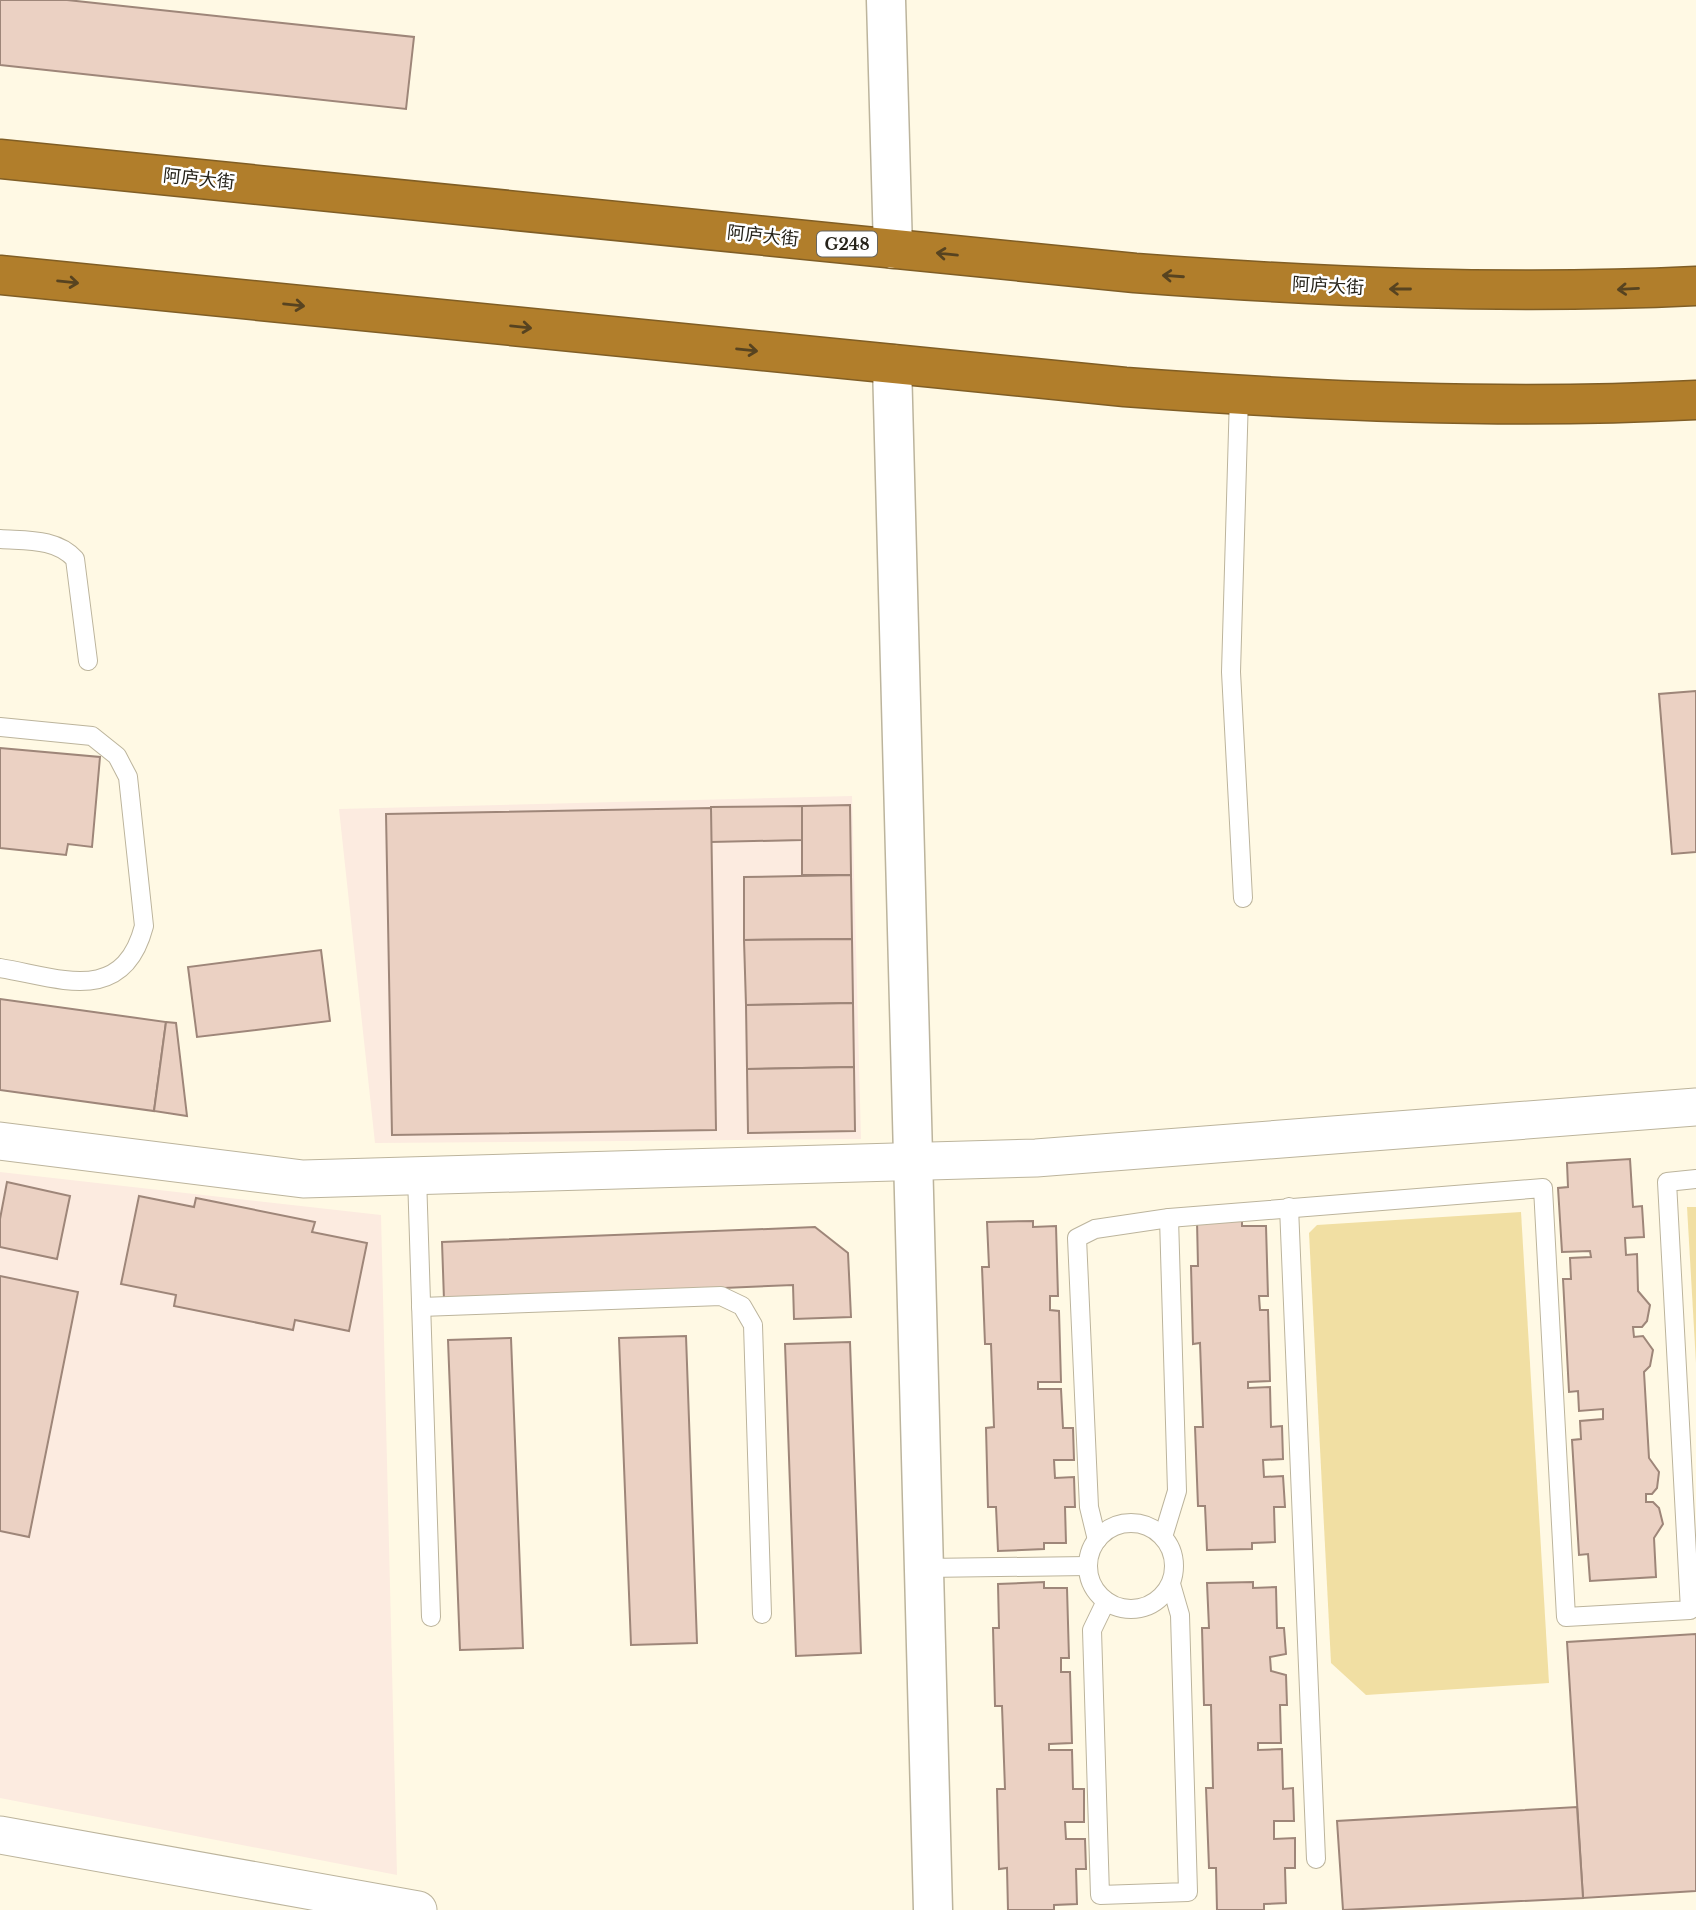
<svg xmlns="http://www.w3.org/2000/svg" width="1696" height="1910" viewBox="0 0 1696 1910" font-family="'Libre Baskerville','Noto Sans SC',serif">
<rect width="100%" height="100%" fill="#fff9e4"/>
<g fill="#fcebe0">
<path d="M852 796 861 1139 375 1143 339 809Z"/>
<path d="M0 1172 381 1215 397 1875 0 1798Z"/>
</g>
<g fill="#f1dfa3">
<path d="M1687 1207H1696V1363Z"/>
<path d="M1521 1212 1549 1683 1366 1695 1331 1663 1309 1233 1317 1225Z"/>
</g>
<g fill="#ebd1c3" stroke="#9e8679" stroke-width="2">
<path d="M0 0H67L414 37 406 109 0 65Z"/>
<path d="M1696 691V852L1672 854 1659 694Z"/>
<path d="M0 748 100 757 92 847 68 844 66 855 0 848Z"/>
<path d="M850 805 851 875H802V806Z"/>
<path d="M802 806V840L711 842V807Z"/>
<path d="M711 808 716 1130 392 1135 386 814Z"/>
<path d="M851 875 852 939 744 940V877Z"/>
<path d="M852 939 853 1003 746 1005 744 940Z"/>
<path d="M321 950 330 1021 197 1037 188 967Z"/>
<path d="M0 999 166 1022 154 1111 0 1090Z"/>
<path d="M853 1003 854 1067 747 1069 746 1005Z"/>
<path d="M166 1022 176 1023 187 1116 154 1111Z"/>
<path d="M854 1067 855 1131 748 1133 747 1069Z"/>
<path d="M1630 1159 1633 1207 1642 1206 1644 1237 1625 1238 1626 1255 1637 1254 1638 1291 1650 1305 1647 1321 1642 1327H1633L1634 1337 1643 1336 1653 1350 1650 1366 1644 1372 1649 1458 1659 1472 1657 1488 1652 1494H1646V1502H1653L1659 1508 1663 1524 1654 1538 1656 1577 1590 1581 1588 1554 1579 1555 1572 1440 1581 1439 1580 1421 1603 1419V1409L1579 1411 1578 1391 1569 1392 1563 1279H1571L1570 1258 1591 1257 1590 1251 1562 1252 1558 1188 1568 1187 1567 1163Z"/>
<path d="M7 1182 70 1196 57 1259 0 1247V1219Z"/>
<path d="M139 1196 194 1207 196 1198 315 1222 312 1232 367 1243 349 1331 295 1320 293 1330 174 1306 176 1295 121 1284Z"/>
<path d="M1242 1220V1226H1266L1268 1296H1259L1260 1310H1268L1270 1381 1248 1382V1388L1270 1387 1271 1427 1282 1426 1283 1459 1263 1460 1264 1477 1283 1476 1285 1507H1274L1275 1542 1252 1543V1549L1207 1550 1205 1506H1198L1195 1427H1203L1200 1343 1193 1344 1191 1266H1198L1197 1221Z"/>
<path d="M1033 1221V1227L1056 1226 1058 1296H1050V1310L1059 1311 1061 1382H1038V1389H1061L1063 1428H1073L1074 1460H1054L1055 1478 1074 1477 1075 1507H1065L1066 1543H1044V1549L998 1551 996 1507H988L986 1428 994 1427 991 1344H985L982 1267H989L987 1222Z"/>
<path d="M815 1227 848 1253 851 1317 794 1319 793 1285 444 1300 442 1242Z"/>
<path d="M0 1276 78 1292 29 1537 0 1531Z"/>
<path d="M686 1336 697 1643 631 1645 619 1338Z"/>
<path d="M511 1338 523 1648 460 1650 448 1340Z"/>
<path d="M850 1342 861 1653 796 1656 785 1344Z"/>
<path d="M1044 1582V1588H1067L1069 1658H1061V1672H1070L1072 1743 1049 1744V1750H1072L1073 1789H1084V1822H1065L1066 1839H1085L1086 1869H1076L1077 1904 1054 1905V1910H1008L1007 1868 999 1869 997 1789H1005L1002 1706H995L993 1628H999L998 1584Z"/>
<path d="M1253 1582V1588L1276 1587 1277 1628H1284L1286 1654 1270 1657 1271 1671 1286 1675 1287 1705H1280L1281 1743H1258V1750L1282 1749 1283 1789 1293 1788 1294 1821H1274V1839L1295 1838V1868H1285L1286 1903 1264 1904V1910H1217L1216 1868H1209L1206 1788H1213L1211 1705H1204L1202 1628H1209L1207 1583Z"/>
<path d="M1696 1634V1891L1583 1898 1567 1642Z"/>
<path d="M1577 1807 1583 1898 1343 1910 1337 1821Z"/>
</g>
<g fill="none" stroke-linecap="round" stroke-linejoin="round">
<g stroke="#bcb49c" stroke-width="20">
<g id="lane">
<path d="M1239 396 1231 672 1243 898"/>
<path d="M0 539C26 541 56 538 75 559L88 661"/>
<path d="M0 727 92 736 117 756 128 777 144 926C123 1006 60 978 0 968"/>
<path d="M417 1176 431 1617"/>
<path d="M1289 1207 1316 1859"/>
<path d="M421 1307 721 1296 742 1306 753 1325 762 1614"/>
<circle cx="1131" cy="1566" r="43"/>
<path d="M1163 1537 1177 1491 1169 1218"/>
<path d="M1097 1540 1089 1507 1077 1238 1095 1229 1169 1218 1543 1188 1566 1617 1690 1610 1667 1182 1696 1179"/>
<path d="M924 1568 1088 1566"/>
<path d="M1106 1601 1092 1630 1100 1895 1188 1892 1180 1615 1171 1584"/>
</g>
</g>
<g stroke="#bcb49c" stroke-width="39">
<g id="street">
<path d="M0 1141 303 1179 1036 1158 1696 1107"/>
<path d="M0 1835 418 1910"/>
</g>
</g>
<g stroke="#bcb49c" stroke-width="41">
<g id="secondary">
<path d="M886 0 893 249"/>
<path d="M892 364 933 1910"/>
</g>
</g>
<g stroke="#805e25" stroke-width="41">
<g id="highway">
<path d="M0 159 1135 273C1322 287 1509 295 1696 286"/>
<path d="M0 275 1125 387C1315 401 1505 410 1696 400"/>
</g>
</g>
<use href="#lane" stroke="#fff" stroke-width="18"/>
<use href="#street" stroke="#fff" stroke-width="37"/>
<use href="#secondary" stroke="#fff" stroke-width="38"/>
<use href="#highway" stroke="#b17e2b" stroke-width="38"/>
</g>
<defs><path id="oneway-shaft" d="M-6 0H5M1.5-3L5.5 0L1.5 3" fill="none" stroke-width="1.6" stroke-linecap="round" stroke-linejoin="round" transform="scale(1.75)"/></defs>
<g stroke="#574320">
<use href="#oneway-shaft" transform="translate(947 254) rotate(-174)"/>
<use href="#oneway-shaft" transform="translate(1173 276) rotate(-176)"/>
<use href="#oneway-shaft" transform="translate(68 282) rotate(6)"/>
<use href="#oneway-shaft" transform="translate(1400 289) rotate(-180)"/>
<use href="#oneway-shaft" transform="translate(1628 289) rotate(177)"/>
<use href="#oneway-shaft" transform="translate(294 305) rotate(6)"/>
<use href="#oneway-shaft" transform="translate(521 327) rotate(6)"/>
<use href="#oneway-shaft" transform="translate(747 350) rotate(6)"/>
</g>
<g text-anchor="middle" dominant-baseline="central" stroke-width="5" stroke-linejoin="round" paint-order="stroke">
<rect fill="#fff" stroke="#67655f" stroke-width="2" x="817" y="231.5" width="60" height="25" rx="5"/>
<g font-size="16" font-weight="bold" fill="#26231a">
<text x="847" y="244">G248</text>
</g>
<g font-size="18" fill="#26231a" stroke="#fff">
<text transform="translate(199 179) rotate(6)">阿庐大街</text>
<text transform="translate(763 236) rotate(6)">阿庐大街</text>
<text transform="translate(1328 286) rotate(3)">阿庐大街</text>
</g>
</g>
</svg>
